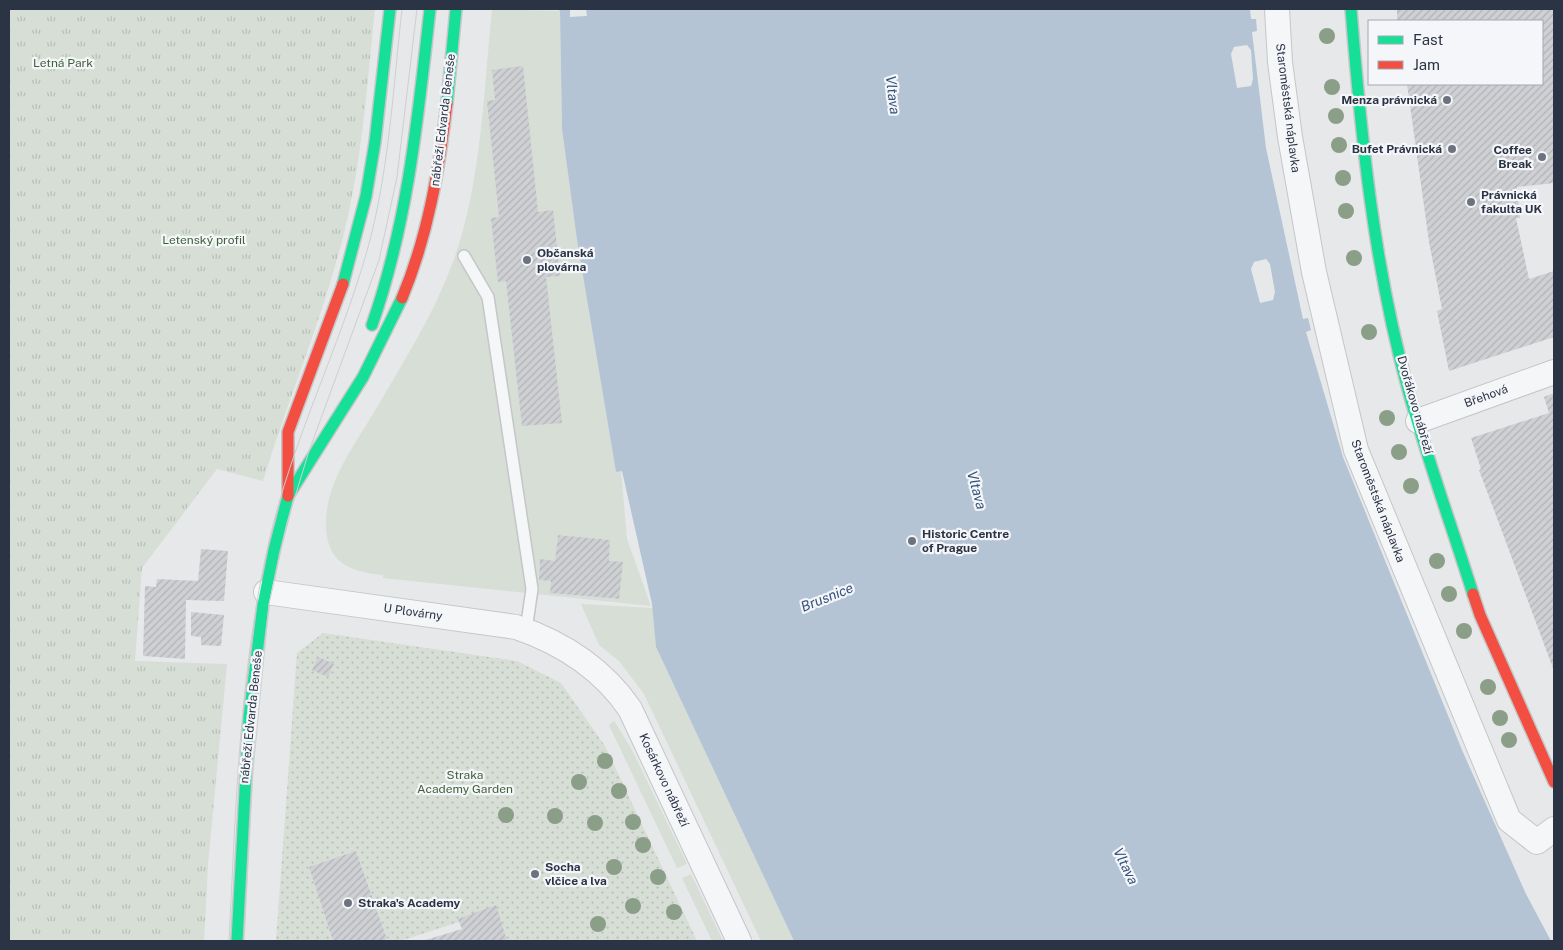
<svg xmlns="http://www.w3.org/2000/svg" width="1563" height="950" viewBox="0 0 1563 950" font-family="'Public Sans',sans-serif">
<defs>
<pattern id="park-tufts" width="24" height="20" patternUnits="userSpaceOnUse" patternTransform="scale(1.25)"><rect width="24" height="20" fill="#d6ded6"/><path d="M3 7l-1-3M5 7V3M7 7l1-3M15 17l-1-3M17 17v-4M19 17l1-3" fill="none" stroke="#b8bfb9"/></pattern>
<pattern id="garden-dots" width="8" height="8" patternUnits="userSpaceOnUse" patternTransform="scale(1.25)"><rect width="8" height="8" fill="#d6ded6"/><path d="M2 2h.1M6 6h.1" fill="none" stroke="#b8bfb9" stroke-width="1.8" stroke-linecap="round"/></pattern>
<pattern id="building-hatch" width="6" height="6" patternUnits="userSpaceOnUse" patternTransform="scale(1.25)"><rect width="6" height="6" fill="#ced0d3"/><path d="M-1 1l2-2M0 6l6-6M5 7l2-2" fill="none" stroke="#b1b3b6"/></pattern>
</defs>
<rect width="100%" height="100%" fill="#e6e8ea"/>
<g fill="#d6ded6" fill-rule="evenodd">
<path d="M492 9 560 11 562 129 577 240 616 472 621 470 627 539 651 606 383 578V575C347 572 325 561 326 521 327 480 356 443 376 409 404 361 434 314 453 262 481 187 484 89 492 9ZM558 535 610 540 609 561 622 563 618 599 550 593 551 581 539 580 540 560 555 561Z"/>
<path d="M581 604 653 608 656 647 794 941H761L644 694 619 661 599 645Z"/>
<path d="M614 721 632 750 687 864 677 868 609 725Z"/>
<path d="M691 874 723 941H712L682 878Z"/>
</g>
<path fill="url(#park-tufts)" d="M9 9H375C367 85 362 163 343 237 322 320 288 399 263 481L217 469 142 568 135 661 227 664 208 865 204 941H9Z"/>
<path fill="url(#garden-dots)" d="M323 633 517 661 561 683 605 746 697 941H507L495 906 459 919V922L400 941H388L356 851 309 867 333 941H276L297 653Z"/>
<path fill="#b4c4d5" d="M557 9H1250L1251 19H1256L1257 31 1252 32 1266 148 1303 319 1308 318 1311 330 1306 332 1343 457 1462 750 1526 894 1551 941H794L656 647 652 604 622 471 616 472 577 240 562 129 560 11Z"/>
<g fill="#e6e8ea">
<path d="M570 9H586L587 16 570 17Z"/>
<path d="M1247 45 1251 50 1253 79 1251 86 1237 88 1231 54 1234 47Z"/>
<path d="M1266 259 1270 264 1275 292 1273 300 1260 303 1251 269 1254 262Z"/>
</g>
<g fill="url(#building-hatch)">
<path d="M1397 9H1554V183L1517 187 1520 218H1516L1529 279 1554 271V337L1449 371 1437 311 1442 309 1429 242 1407 84H1542V21H1397Z"/>
<path d="M523 66 538 212 553 210 560 276 546 277 562 423 522 426 506 281 498 282 491 218 499 217 487 101 495 100 492 70Z"/>
<path d="M1554 393V671L1479 470 1481 469 1471 438 1549 413 1544 397Z"/>
<path d="M558 535 610 540 609 561 623 562 619 599 550 593 551 581 539 580 540 559 555 561Z"/>
<path d="M201 549 228 551 224 601 186 600 185 659 143 656 145 586 156 587 157 579 198 581Z"/>
<path d="M191 612 224 615 221 646 201 645V637L191 636Z"/>
<path d="M318 657 334 664 328 677 312 670Z"/>
<path d="M356 851 387 939 382 941H333L309 867Z"/>
<path d="M496 905 507 941H422L462 929 458 919Z"/>
</g>
<g fill="none" stroke-linecap="round" stroke-linejoin="round">
<g stroke="#c4c6c8" stroke-width="14">
<path id="lane" d="M464 256 488 297 532 589 526 630"/>
</g>
<g stroke="#c4c6c8" stroke-width="26">
<g id="street">
<path d="M1277 9 1280 62 1290 137 1314 272 1356 450 1509 820 1537 842 1554 829"/>
<path d="M1418 421 1554 372"/>
<path d="M266 592 516 627C563 643 602 668 630 709L739 941"/>
</g>
</g>
<g stroke="#c4c6c8" stroke-width="14">
<g id="fast">
<path d="M1351 9C1361 137 1374 268 1409 393 1428 461 1452 527 1473 594"/>
<path d="M447 103 456 9"/>
<path d="M343 284 366 196 375 142 390 9"/>
<path d="M372 325C408 222 418 117 430 9"/>
<path d="M237 941 249 717 263 605 274 550 288 496 363 377 402 298"/>
</g>
</g>
<g stroke="#c4c6c8" stroke-width="14">
<g id="jam">
<path d="M402 298C428 236 439 170 447 103"/>
<path d="M288 496V432L343 284"/>
<path d="M1473 594 1480 615 1554 782"/>
</g>
</g>
<use href="#lane" stroke="#f5f6f7" stroke-width="11"/>
<use href="#street" stroke="#f5f6f7" stroke-width="24"/>
<use href="#fast" stroke="#16e098" stroke-width="11"/>
<use href="#jam" stroke="#f24e42" stroke-width="11"/>
<g stroke="#cecfd2" stroke-width="1">
<path d="M229 941C236 808 239 672 269 541 292 441 339 349 367 251 389 173 393 89 402 9"/>
<path d="M244 941 253 771 269 604 287 523 309 451 379 260 397 177 417 9"/>
</g>
</g>
<g fill="#8a9e88">
<circle cx="1327" cy="36" r="8"/>
<circle cx="1332" cy="87" r="8"/>
<circle cx="1336" cy="116" r="8"/>
<circle cx="1339" cy="145" r="8"/>
<circle cx="1343" cy="178" r="8"/>
<circle cx="1346" cy="211" r="8"/>
<circle cx="1354" cy="258" r="8"/>
<circle cx="1369" cy="332" r="8"/>
<circle cx="1387" cy="418" r="8"/>
<circle cx="1399" cy="452" r="8"/>
<circle cx="1411" cy="486" r="8"/>
<circle cx="1437" cy="561" r="8"/>
<circle cx="1449" cy="594" r="8"/>
<circle cx="1464" cy="631" r="8"/>
<circle cx="1488" cy="687" r="8"/>
<circle cx="1500" cy="718" r="8"/>
<circle cx="1509" cy="740" r="8"/>
<circle cx="605" cy="761" r="8"/>
<circle cx="579" cy="782" r="8"/>
<circle cx="619" cy="791" r="8"/>
<circle cx="506" cy="815" r="8"/>
<circle cx="555" cy="816" r="8"/>
<circle cx="633" cy="822" r="8"/>
<circle cx="595" cy="823" r="8"/>
<circle cx="643" cy="845" r="8"/>
<circle cx="614" cy="867" r="8"/>
<circle cx="658" cy="877" r="8"/>
<circle cx="633" cy="906" r="8"/>
<circle cx="674" cy="912" r="8"/>
<circle cx="598" cy="924" r="8"/>
</g>
<g fill="#6c737f" stroke="#f4f6f9" stroke-width="2">
<circle cx="1447" cy="100" r="5"/>
<circle cx="1452" cy="149" r="5"/>
<circle cx="1542" cy="157" r="5"/>
<circle cx="1471" cy="202" r="5"/>
<circle cx="527" cy="260" r="5"/>
<circle cx="912" cy="541" r="5"/>
<circle cx="535" cy="874" r="5"/>
<circle cx="348" cy="903" r="5"/>
</g>
<g text-anchor="middle" dominant-baseline="central" stroke-width="4.5" stroke-linejoin="round" paint-order="stroke">
<g font-size="12" fill="#3f6138" stroke="#f4f6f9">
<text x="63" y="63">Letná Park</text>
<text x="204" y="240">Letenský profil</text>
<text x="465" y="775">Straka<tspan x="465" dy="14">Academy Garden</tspan></text>
</g>
<g font-size="12" font-weight="bold" fill="#2b3445" stroke="#f4f6f9" text-anchor="start">
<text x="1437" y="100" text-anchor="end">Menza právnická</text>
<text x="1442" y="149" text-anchor="end">Bufet Právnická</text>
<text x="1532" y="150" text-anchor="end">Coffee<tspan x="1532" dy="14">Break</tspan></text>
<text x="1481" y="195">Právnická<tspan x="1481" dy="14">fakulta UK</tspan></text>
<text x="537" y="253">Občanská<tspan x="537" dy="14">plovárna</tspan></text>
<text x="922" y="534">Historic Centre<tspan x="922" dy="14">of Prague</tspan></text>
<text x="545" y="867">Socha<tspan x="545" dy="14">vlčice a lva</tspan></text>
<text x="358" y="903">Straka's Academy</text>
</g>
<g font-size="12" fill="#2b3445" stroke="#f4f6f9">
<text transform="translate(1288 108) rotate(83)">Staroměstská náplavka</text>
<text transform="translate(443 120) rotate(-83)">nábřeží Edvarda Beneše</text>
<text transform="translate(1486 396) rotate(-20)">Břehová</text>
<text transform="translate(1415 405) rotate(74)">Dvořákovo nábřeží</text>
<text transform="translate(1378 501) rotate(69)">Staroměstská náplavka</text>
<text transform="translate(413 612) rotate(8)">U Plovárny</text>
<text transform="translate(251 717) rotate(-84)">nábřeží Edvarda Beneše</text>
<text transform="translate(664 780) rotate(65)">Kosárkovo nábřeží</text>
</g>
<g font-size="14" font-style="italic" fill="#34527a" stroke="#f4f6f9">
<text transform="translate(893 95) rotate(83)">Vltava</text>
<text transform="translate(977 490) rotate(75)">Vltava</text>
<text transform="translate(827 597) rotate(-22)">Brusnice</text>
<text transform="translate(1126 866) rotate(64)">Vltava</text>
</g>
</g>
<rect width="1563" height="950" fill="none" stroke="#2b3445" stroke-width="20"/>
<rect x="1368" y="20" width="175" height="65" fill="#f4f6f9" stroke="#a4a8b1"/>
<rect x="1378" y="36" width="25" height="8" fill="#16e098" stroke="#a4a8b1"/>
<text x="1413" y="45" font-size="15" fill="#2b3445">Fast</text>
<rect x="1378" y="61" width="25" height="8" fill="#f24e42" stroke="#a4a8b1"/>
<text x="1413" y="70" font-size="15" fill="#2b3445">Jam</text>
</svg>
